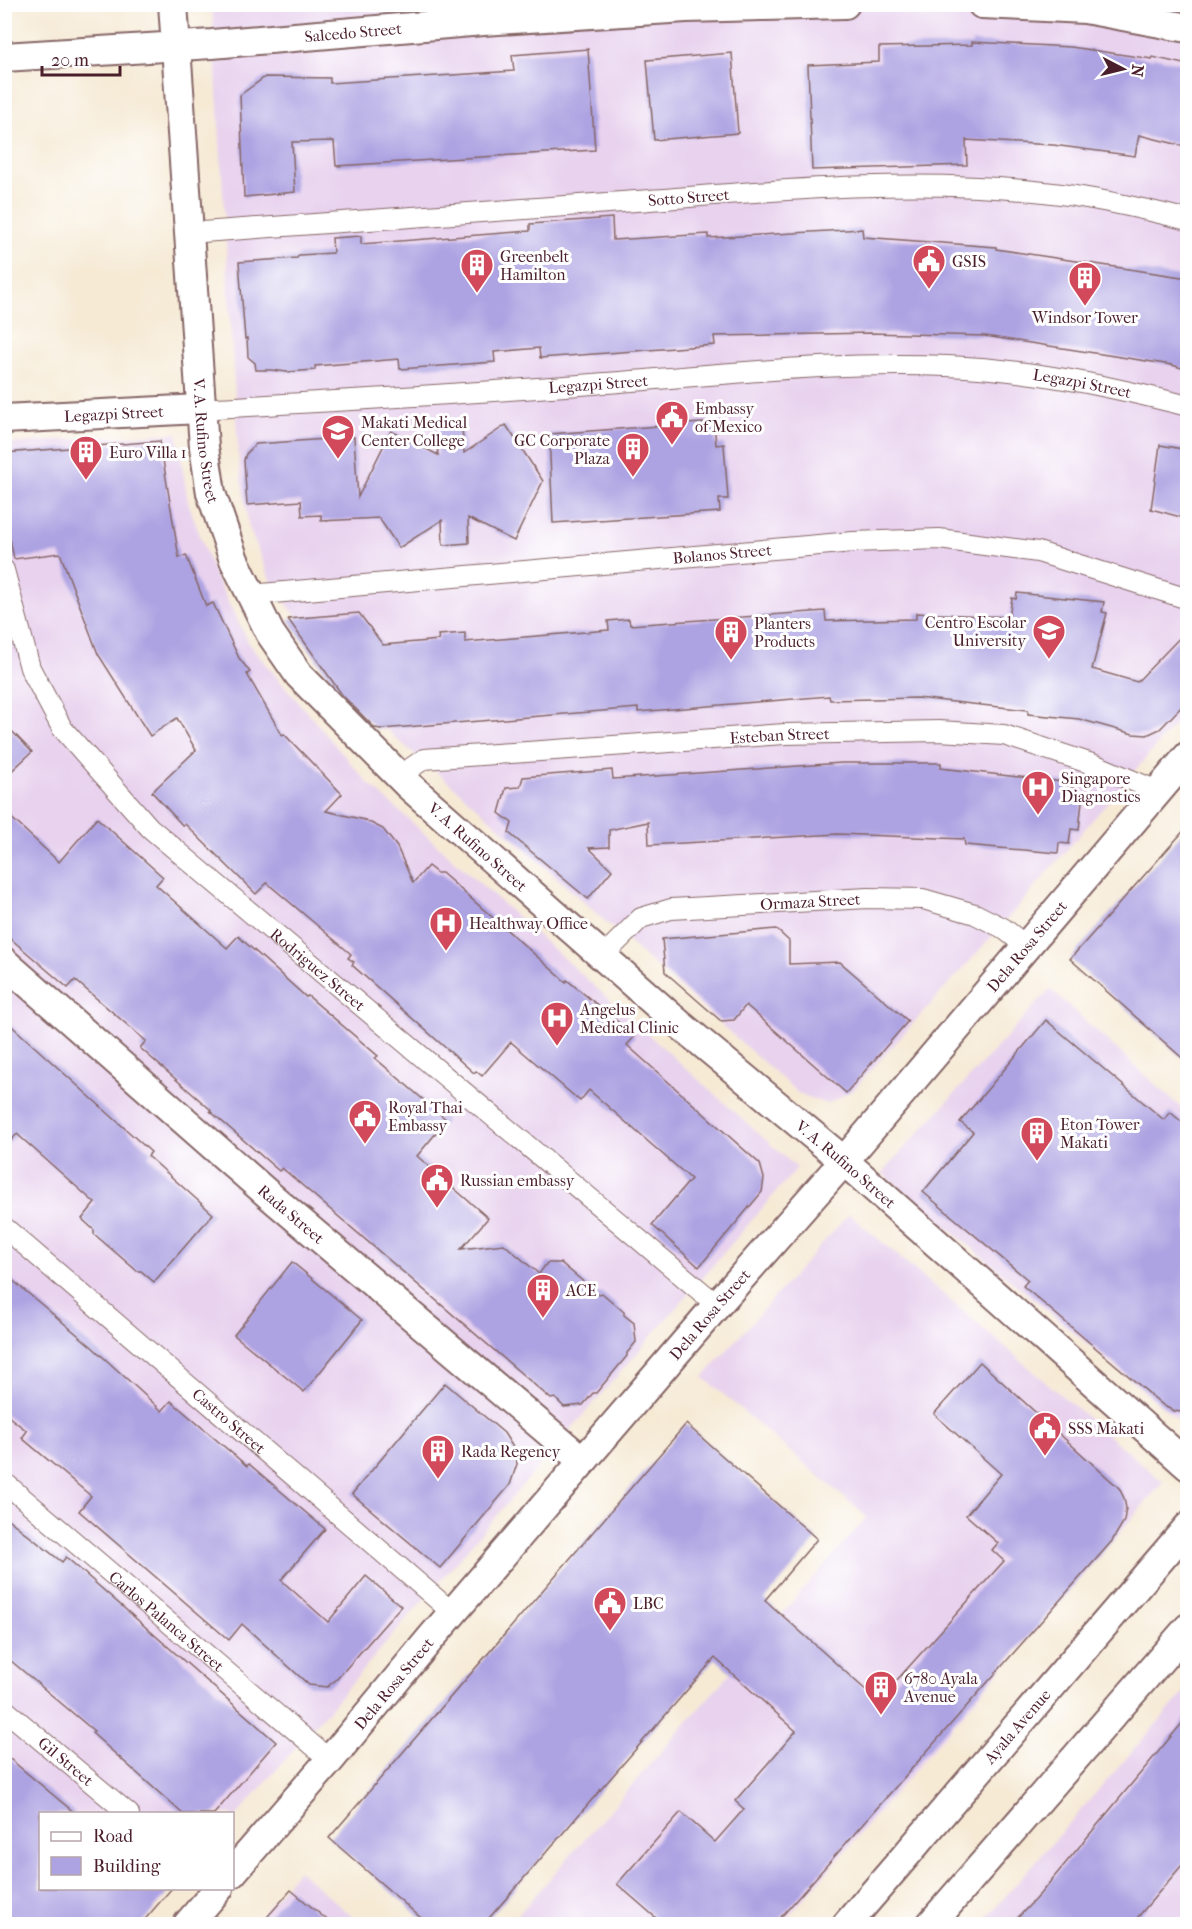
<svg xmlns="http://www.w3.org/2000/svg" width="1192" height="1929" viewBox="0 0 1192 1929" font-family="'IM FELL French Canon',serif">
<rect width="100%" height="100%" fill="#fff"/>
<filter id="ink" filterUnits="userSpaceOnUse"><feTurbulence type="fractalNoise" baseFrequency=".0167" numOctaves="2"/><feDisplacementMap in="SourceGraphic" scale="12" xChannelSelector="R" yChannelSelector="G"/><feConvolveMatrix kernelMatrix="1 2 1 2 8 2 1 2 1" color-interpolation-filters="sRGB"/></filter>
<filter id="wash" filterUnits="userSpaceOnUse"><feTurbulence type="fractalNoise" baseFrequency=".008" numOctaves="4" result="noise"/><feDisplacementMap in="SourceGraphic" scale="24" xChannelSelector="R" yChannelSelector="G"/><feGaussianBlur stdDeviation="1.35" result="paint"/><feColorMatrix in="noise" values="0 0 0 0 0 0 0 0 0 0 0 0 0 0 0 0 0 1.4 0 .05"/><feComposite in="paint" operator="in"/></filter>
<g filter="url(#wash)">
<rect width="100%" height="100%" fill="#f6ead5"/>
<g fill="#e8d2ee">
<path d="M212 5H1187V710L1004 923 853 1090 827 1104 799 1094 458 790 394 737 273 587 249 528 239 465Z"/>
<path d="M177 433 188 502 213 572 251 647 367 782 797 1168 233 1820 232 1814H40V1888L173 1889 142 1924H17L5 1913 4 444Z"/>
<path d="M1050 989 1187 1113V1427L882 1173Z"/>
<path d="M849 1214 1163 1482 782 1924H510L867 1517 703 1377Z"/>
<path d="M1187 1689V1924H981Z"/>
<path d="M298 1870 361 1924H253Z"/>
</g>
<g id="blocks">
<g fill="#ada3e2">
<path d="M972 42 1071 47 1152 59 1153 57 1188 65V147L1139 135 1135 156 1053 145 966 140 967 165 812 170 808 65 879 62V47L972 45Z"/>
<path d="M588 49 595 150 336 166 334 141 292 142 295 192 244 197 240 95 265 77 330 78V83L514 71 512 55Z"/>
<path d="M732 53 738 133 654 140 647 60Z"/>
<path d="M612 218 613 240 708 234V238L862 229 863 237 996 247V249L1188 278V370L1172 365 985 336 870 333 714 336 715 345 540 358 539 348 494 352 495 362 400 369 399 359 315 366V370L287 372 271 370H256L255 363 248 357 247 338 245 339 239 262 297 258 299 255 333 253 332 238 361 236V244L530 231V224Z"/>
<path d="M714 422 716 445 724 444 728 499H719L720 512 553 523 549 434Z"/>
<path d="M506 425 543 481 514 541 468 518 469 543 443 545 442 520 399 548 379 518 321 521V515L302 516 301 501 247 505 244 460 246 454 256 444 354 437 358 497 391 431 438 455 436 429 462 428 464 453Z"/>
<path d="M160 441 179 558 186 555 206 606 213 603 239 658 250 672 247 674 282 735 284 734 342 794 326 811 365 820 383 829 397 847 413 883 428 866 437 873H442L566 982 567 980 635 1036 627 1045 760 1164 764 1178 762 1192 699 1267 652 1225 691 1179 589 1090 580 1101 511 1042 482 1076 476 1071 474 1073 352 965 354 962 348 958 351 954 267 883 256 894 185 824 183 826 152 792 196 750 177 718 150 736 98 654 60 553 14 559 4 509V453Z"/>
<path d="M1160 445 1188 450V519L1151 509Z"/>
<path d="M1017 593 1104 602 1102 612 1107 613 1092 669 1137 682 1188 629V700L1160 729 1147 735 1133 734 1079 719 1028 714V710L917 698 830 700 829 696 638 712V708L381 729 375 728 343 696 288 619 359 613 383 645 439 640 438 635 465 633V642L609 630 608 621 629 619 630 625 825 611 826 621 916 619V613L1009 617 1012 598 1016 599Z"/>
<path d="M4 723 32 752 4 778Z"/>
<path d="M842 763H941V768L1063 782 1066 786 1075 787 1073 801H1082L1079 830 1071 829 1069 844 1059 843 1058 853 965 845 964 839 838 834 649 845 648 822 609 830V847L589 848 612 870 588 899 509 833 512 823 499 813 506 788 520 787 523 777 612 770 613 779Z"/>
<path d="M4 811 59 862 97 818 163 877 156 885 227 948 238 936 306 997 308 996 378 1056 375 1058 447 1120 417 1156 488 1218 461 1249 504 1244 539 1274 547 1263H561L598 1294 602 1293 624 1312V1315L634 1323 636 1342 627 1353V1356L596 1393H593L583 1405 564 1407 555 1398 551 1399 282 1168 279 1171 210 1111 211 1110 140 1048 146 1041 75 980 68 988 4 933Z"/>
<path d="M1188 826V1063L1070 959Z"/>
<path d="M776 929 789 941V964L840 962 908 1021 846 1093 746 1005 734 1020 721 1021 665 972 662 939Z"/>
<path d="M4 1019 151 1152 148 1156 213 1214 154 1282 141 1271H137L94 1234V1230L82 1219 95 1203 17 1134 4 1148Z"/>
<path d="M1046 1020 1164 1120 1170 1112 1188 1127V1413L1174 1411 1164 1406 1023 1286 1028 1280 923 1192 973 1132 960 1122Z"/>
<path d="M292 1262 362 1320 304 1392 234 1335Z"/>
<path d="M4 1273 91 1346 162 1411 171 1401 247 1466 249 1464 325 1529 281 1580 328 1622 366 1576 401 1606 337 1679 327 1687 309 1685 242 1624 229 1640 79 1511 91 1496 22 1438 27 1431 4 1413Z"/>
<path d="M980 1362 1119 1488 1124 1498 1126 1508 1124 1521 1112 1541 775 1924H663L617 1884 681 1812 715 1842 744 1809 735 1801 796 1731 715 1658 484 1924H428L329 1838 686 1424 817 1539 765 1600 878 1701 1004 1561 992 1550 998 1543 966 1515 1001 1474 934 1414Z"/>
<path d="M445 1383 504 1433 516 1452 517 1464 510 1485 440 1568 352 1494Z"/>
<path d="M4 1516 62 1562 66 1557 276 1742 214 1814H183L92 1733 94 1731 4 1655Z"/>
<path d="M1188 1716V1858L1132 1924H1012L1040 1894Z"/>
<path d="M4 1754 76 1814H40V1888H172L141 1924H16L4 1913Z"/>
<path d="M291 1890 332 1924H261Z"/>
</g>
</g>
</g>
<g filter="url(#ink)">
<use href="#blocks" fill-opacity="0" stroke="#866666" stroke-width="1.5"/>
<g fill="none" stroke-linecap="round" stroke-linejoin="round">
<g stroke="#866666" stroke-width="22">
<g id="street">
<path id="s1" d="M188 233C338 223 487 211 636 201 771 191 909 177 1044 192 1092 197 1141 208 1188 220"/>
<path id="s2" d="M200 409C331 401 462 394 593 384 711 376 829 361 947 366 1029 369 1109 386 1188 406"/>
<path id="s3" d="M4 570 30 668 62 728 150 828 717 1305"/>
<path id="s4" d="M250 595 853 542 939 539 1038 552 1188 599"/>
<path id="s5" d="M398 777 424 759 785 734 939 731 1004 735 1098 766 1157 791"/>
<path id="s6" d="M602 957 641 918 671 909 868 898 923 899 975 914 1003 928 1026 946"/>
<path id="s7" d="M4 1227 453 1613"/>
<path id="s8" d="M4 1482 330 1760"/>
<path id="s9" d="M4 1709 129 1814"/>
</g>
</g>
<g stroke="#866666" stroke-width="32">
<g id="secondary">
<path id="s10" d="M173 4 204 447 211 493 234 560 270 633 299 675 407 784 678 1023 844 1161 1188 1466"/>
<path d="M982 4 1085 9 1188 28"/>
<path id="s11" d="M4 57 212 44 483 21 686 8 845 4"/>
<path id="s12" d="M4 419 200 409"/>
<path id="s13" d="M4 962 269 1195 583 1461"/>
<path id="s14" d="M232 1873 330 1760 431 1638 717 1305 844 1161 1188 756"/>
<path d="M188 1924 219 1888"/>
<path id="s15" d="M847 1924 1188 1527"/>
<path d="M931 1924 1188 1628"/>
</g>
</g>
<use href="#street" stroke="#fff" stroke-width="20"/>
<use href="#secondary" stroke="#fff" stroke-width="28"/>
</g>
</g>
<defs>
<g id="civic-pin" transform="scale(1.725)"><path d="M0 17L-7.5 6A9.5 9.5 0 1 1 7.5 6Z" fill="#d1495b" stroke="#fff"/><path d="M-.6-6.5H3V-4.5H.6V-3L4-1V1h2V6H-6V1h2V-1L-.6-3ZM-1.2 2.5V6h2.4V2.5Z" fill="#fff"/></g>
<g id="building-pin" transform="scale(1.725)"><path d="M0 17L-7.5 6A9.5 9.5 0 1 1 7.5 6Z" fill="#d1495b" stroke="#fff"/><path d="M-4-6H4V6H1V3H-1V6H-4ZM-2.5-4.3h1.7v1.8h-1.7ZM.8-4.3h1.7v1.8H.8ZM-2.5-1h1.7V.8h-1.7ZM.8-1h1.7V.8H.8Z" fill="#fff"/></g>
<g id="university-pin" transform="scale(1.725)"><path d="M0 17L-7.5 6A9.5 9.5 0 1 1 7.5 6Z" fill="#d1495b" stroke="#fff"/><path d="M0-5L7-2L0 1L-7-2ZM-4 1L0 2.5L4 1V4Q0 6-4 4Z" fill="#fff"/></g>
<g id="hospital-pin" transform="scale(1.725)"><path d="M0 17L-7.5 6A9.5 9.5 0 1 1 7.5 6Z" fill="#d1495b" stroke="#fff"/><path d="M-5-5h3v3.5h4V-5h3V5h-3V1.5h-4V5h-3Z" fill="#fff"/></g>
</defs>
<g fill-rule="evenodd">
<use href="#civic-pin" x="929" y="261"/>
<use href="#building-pin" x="477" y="265"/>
<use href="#building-pin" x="1085" y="278"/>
<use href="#civic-pin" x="672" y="417"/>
<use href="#university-pin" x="338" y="431"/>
<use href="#building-pin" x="633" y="449"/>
<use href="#building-pin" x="86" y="452"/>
<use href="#university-pin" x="1049" y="631"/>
<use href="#building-pin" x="731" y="632"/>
<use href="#hospital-pin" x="1038" y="787"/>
<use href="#hospital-pin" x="446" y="923"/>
<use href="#hospital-pin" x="557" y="1018"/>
<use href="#civic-pin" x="365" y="1116"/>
<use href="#building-pin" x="1037" y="1133"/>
<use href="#civic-pin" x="437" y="1180"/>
<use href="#building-pin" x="543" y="1290"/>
<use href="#civic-pin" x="1045" y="1428"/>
<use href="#building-pin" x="438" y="1451"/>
<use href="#civic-pin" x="610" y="1603"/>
<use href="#building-pin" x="881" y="1687"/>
</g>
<g text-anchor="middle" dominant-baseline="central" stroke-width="6" stroke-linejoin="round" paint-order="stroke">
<g font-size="16" fill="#4a1f2b" stroke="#fff">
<text stroke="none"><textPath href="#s11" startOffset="350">Salcedo Street</textPath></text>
<text stroke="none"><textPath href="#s1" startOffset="502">Sotto Street</textPath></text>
<text stroke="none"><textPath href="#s2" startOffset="885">Legazpi Street</textPath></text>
<text stroke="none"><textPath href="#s2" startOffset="399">Legazpi Street</textPath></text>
<text stroke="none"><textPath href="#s12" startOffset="110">Legazpi Street</textPath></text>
<text stroke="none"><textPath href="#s10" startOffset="438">V. A. Rufino Street</textPath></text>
<text stroke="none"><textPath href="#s4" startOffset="474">Bolanos Street</textPath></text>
<text stroke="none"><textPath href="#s5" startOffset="388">Esteban Street</textPath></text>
<text stroke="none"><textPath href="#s10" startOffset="942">V. A. Rufino Street</textPath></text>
<text stroke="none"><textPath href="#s6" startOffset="226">Ormaza Street</textPath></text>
<text stroke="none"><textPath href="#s14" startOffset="1221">Dela Rosa Street</textPath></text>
<text stroke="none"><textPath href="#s3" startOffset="522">Rodriguez Street</textPath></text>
<text stroke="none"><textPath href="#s10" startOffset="1428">V. A. Rufino Street</textPath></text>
<text stroke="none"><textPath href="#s13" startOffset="382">Rada Street</textPath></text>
<text stroke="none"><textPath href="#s14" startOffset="735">Dela Rosa Street</textPath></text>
<text stroke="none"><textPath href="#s7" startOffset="297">Castro Street</textPath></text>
<text stroke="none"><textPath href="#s8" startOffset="214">Carlos Palanca Street</textPath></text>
<text stroke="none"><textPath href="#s14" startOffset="249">Dela Rosa Street</textPath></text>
<text stroke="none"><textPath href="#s15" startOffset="261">Ayala Avenue</textPath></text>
<text stroke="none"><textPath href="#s9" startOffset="81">Gil Street</textPath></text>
</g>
<g font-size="16" fill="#4a1f2b" stroke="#fff" text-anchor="start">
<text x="500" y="256">Greenbelt<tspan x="500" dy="18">Hamilton</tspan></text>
<text x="952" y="261">GSIS</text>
<text x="1085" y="317" text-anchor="middle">Windsor Tower</text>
<text x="695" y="408">Embassy<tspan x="695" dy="18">of Mexico</tspan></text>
<text x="361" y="422">Makati Medical<tspan x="361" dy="18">Center College</tspan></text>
<text x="610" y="440" text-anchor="end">GC Corporate<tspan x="610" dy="18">Plaza</tspan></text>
<text x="109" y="452">Euro Villa 1</text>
<text x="1026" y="622" text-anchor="end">Centro Escolar<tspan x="1026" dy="18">University</tspan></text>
<text x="754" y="623">Planters<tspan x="754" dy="18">Products</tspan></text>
<text x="1061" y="778">Singapore<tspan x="1061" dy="18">Diagnostics</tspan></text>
<text x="469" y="923">Healthway Office</text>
<text x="580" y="1009">Angelus<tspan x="580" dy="18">Medical Clinic</tspan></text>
<text x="388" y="1107">Royal Thai<tspan x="388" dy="18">Embassy</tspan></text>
<text x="1060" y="1124">Eton Tower<tspan x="1060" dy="18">Makati</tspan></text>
<text x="460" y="1180">Russian embassy</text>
<text x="566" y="1290">ACE</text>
<text x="1068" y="1428">SSS Makati</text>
<text x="461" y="1451">Rada Regency</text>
<text x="633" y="1603">LBC</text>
<text x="904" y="1678">6780 Ayala<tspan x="904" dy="18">Avenue</tspan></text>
</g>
</g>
<rect width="1192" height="1929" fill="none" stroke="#fff" stroke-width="24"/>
<rect x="39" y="1812" width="195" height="78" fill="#ffffff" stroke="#b7a5aa" stroke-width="1.5"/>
<rect x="51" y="1832" width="30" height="9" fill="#ffffff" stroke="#b7a5aa" stroke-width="1.5"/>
<text x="93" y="1842" font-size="18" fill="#4a1f2b">Road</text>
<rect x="51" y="1857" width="30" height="18" fill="#ada3e2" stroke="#b7a5aa" stroke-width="1.5"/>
<text x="93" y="1872" font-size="18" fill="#4a1f2b">Building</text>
<g transform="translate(1123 69) rotate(97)" stroke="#ffffff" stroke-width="4.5" paint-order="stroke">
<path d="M0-4.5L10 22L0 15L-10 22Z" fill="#4a1f2b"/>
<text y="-9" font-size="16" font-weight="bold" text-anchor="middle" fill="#4a1f2b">N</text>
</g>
<path d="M42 66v9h78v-9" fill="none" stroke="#4a1f2b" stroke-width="3"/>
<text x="51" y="66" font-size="18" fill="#4a1f2b" stroke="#ffffff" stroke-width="4.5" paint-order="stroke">20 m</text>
</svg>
